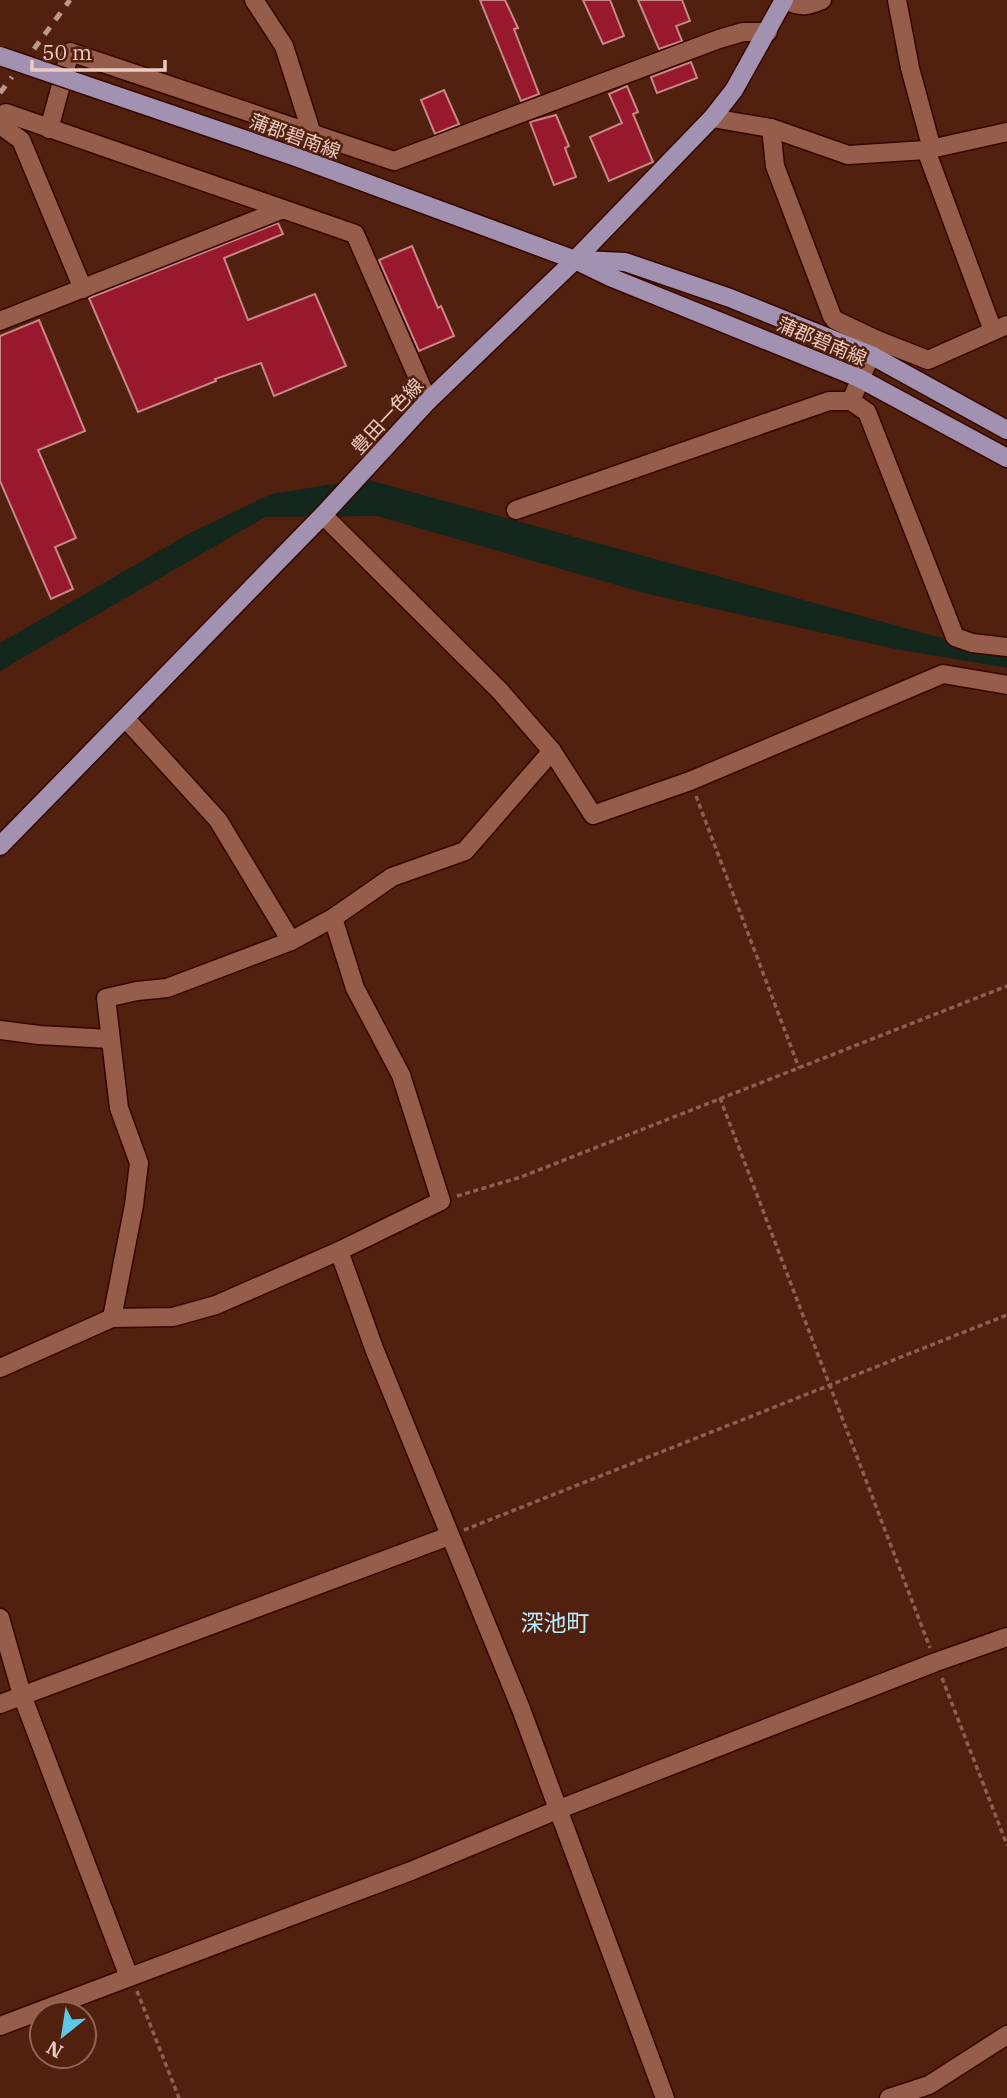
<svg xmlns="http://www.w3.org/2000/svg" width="1007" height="2098" viewBox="0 0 1007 2098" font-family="'IBM Plex Serif','Noto Sans JP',serif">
<rect width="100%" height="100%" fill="#52200f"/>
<path fill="#14271d" d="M365 479 934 636 1007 650V668L896 649 644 593 377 516 265 517 0 671V643L192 532 271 494Z"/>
<g fill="#98192e" stroke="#c88788" stroke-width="2">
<path d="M480 0H505L518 28 514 29 539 94 521 101Z"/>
<path d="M583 0H610L624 36 603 44Z"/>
<path d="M638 0H682L690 21 676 26 682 41 659 49Z"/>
<path d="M691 62 697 78 657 93 651 77Z"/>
<path d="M627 86 638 112 633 114 653 162 609 181 590 137 622 123 609 94Z"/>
<path d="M444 90 459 124 435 134 421 100Z"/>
<path d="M556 115 569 146 565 148 576 177 554 185 530 122Z"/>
<path d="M278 223 283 234 224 258 248 320 315 294 346 366 274 396 261 363 215 379 216 381 138 412 89 298Z"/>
<path d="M412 246 438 308 441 306 454 336 419 351 379 260Z"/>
<path d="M39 320 85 431 38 450 76 538 55 547 73 589 51 599 0 481V336Z"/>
</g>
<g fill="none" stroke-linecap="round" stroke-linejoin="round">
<g stroke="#350500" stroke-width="21">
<g id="minor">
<path d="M254 0 284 46 312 134"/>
<path d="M786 0C800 8 808 6 822 0"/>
<path d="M897 0 910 68 932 149"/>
<path d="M712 118 771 128 848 155 926 150 1007 132"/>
<path d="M0 123 6 113 355 234 428 401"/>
<path d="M0 125 21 140 83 289"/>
<path d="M771 128 775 166 832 316 835 320 877 340"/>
<path d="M49 129 70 52 394 161 719 39 743 32H768"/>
<path d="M926 150 993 331"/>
<path d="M0 321 281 210"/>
<path d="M851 401 867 412 955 637 972 643 1007 647"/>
<path d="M516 510 829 401H851L877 340 928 360 1007 325"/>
<path d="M323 515 500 691 552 751 593 815 690 781 943 674 1007 685"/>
<path d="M126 719 218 820 291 941"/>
<path d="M0 1030 39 1035 110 1039"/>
<path d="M339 1251 375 1351 521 1709 665 2098"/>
<path d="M112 1318 134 1205 139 1163 119 1108 106 998 137 991 167 988 291 941 333 918 392 877 465 851 552 751"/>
<path d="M0 1368 112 1318 173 1317 216 1305 339 1251 441 1201 401 1075 355 988 333 918"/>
<path d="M0 1618 22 1695 129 1977"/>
<path d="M0 1704 449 1536"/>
<path d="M0 2026 411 1871 557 1810 936 1662 1007 1637"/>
<path d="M889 2098 929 2085 1007 2035"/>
</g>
</g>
<g stroke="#350500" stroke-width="21">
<g id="major">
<path d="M296 157 575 260 610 277 859 378 1007 458"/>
<path d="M582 260 625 262 730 298 871 355 1007 430"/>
<path d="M0 846 323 515 428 401 575 260 712 118 734 90 784 0"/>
</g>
</g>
<g stroke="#8c6052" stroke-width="3.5" stroke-dasharray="5 3.5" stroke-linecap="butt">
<path d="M696 796 799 1068"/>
<path d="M720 1098 930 1648"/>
<path d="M457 1196 521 1177 1007 986"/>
<path d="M464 1530 1007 1315"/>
<path d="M942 1678 1007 1845"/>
<path d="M137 1991 179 2098"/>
</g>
<use href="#minor" stroke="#955d4a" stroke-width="18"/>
<use href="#major" stroke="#a291b1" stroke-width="18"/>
<g stroke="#bd988b" stroke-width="5" stroke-dasharray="9 9" stroke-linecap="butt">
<path d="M34 49 70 0"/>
<path d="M0 93 12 77"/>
</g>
<g stroke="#350500" stroke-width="21" stroke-linecap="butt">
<path id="major-bridge" d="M0 56 296 157"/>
</g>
<use href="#major-bridge" stroke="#a291b1" stroke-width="18"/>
</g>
<g text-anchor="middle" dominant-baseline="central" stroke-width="5" stroke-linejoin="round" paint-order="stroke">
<g font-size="19" fill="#ecccc1" stroke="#52200f">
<text transform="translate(295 136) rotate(20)">蒲郡碧南線</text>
<text transform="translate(822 341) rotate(23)">蒲郡碧南線</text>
<text transform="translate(387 416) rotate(-47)">豊田一色線</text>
</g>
<g font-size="23" fill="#b8eeff" stroke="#52200f">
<text x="555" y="1622">深池町</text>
</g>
</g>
<g transform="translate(63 2035) rotate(210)"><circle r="33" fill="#52200f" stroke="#906556" stroke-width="2"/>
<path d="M0-5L12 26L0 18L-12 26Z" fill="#5ac8e6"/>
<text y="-10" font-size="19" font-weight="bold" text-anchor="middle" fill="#ecccc1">N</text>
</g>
<path d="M32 60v10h133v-10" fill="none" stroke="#ecccc1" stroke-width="3.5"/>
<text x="42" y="60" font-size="21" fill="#ecccc1" stroke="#52200f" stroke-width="5" paint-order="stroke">50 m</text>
</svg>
